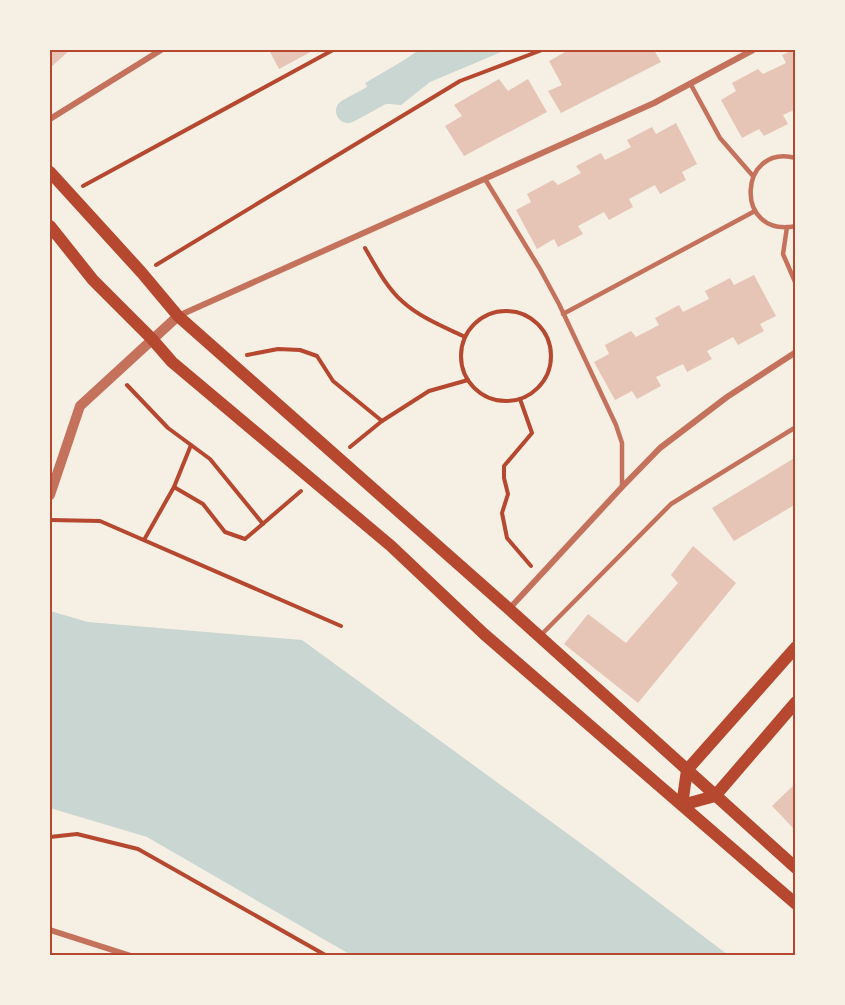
<svg xmlns="http://www.w3.org/2000/svg" width="845" height="1005" viewBox="0 0 845 1005" font-family="'Work Sans',sans-serif">
<rect width="100%" height="100%" fill="#f6efe4"/>
<g fill="#c9d6d2">
<path d="M419 50H506L430 82 401 105 377 103 365 83 401 62Z"/>
<path d="M50 611 88 622 302 640 594 853 728 955H351L147 837 50 808Z"/>
</g>
<g fill="none" stroke-linecap="round" stroke-linejoin="round">
<path stroke="#c9d6d2" stroke-width="24" d="M348 111 460 50"/>
</g>
<g fill="#e6c5b7">
<path d="M50 50H70L50 68Z"/>
<path d="M269 50H314L279 69Z"/>
<path d="M569 50H654L661 62 561 113 548 91 562 85 549 61Z"/>
<path d="M793 50H796V109L783 115 788 124 764 136 759 129 742 138 721 100 736 91 732 83 758 69 763 74 786 63 782 55Z"/>
<path d="M499 79 508 91 528 79 547 112 464 156 445 126 462 116 454 105Z"/>
<path d="M676 123 697 164 682 172 686 180 660 194 655 185 629 199 633 207 609 220 604 212 578 226 583 234 558 247 554 239 537 249 516 210 531 202 527 194 553 180 558 185 581 173 576 166 601 153 605 160 631 147 627 140 652 127 656 134Z"/>
<path d="M754 275 776 316 760 324 764 331 738 345 733 337 707 351 712 359 687 372 683 364 656 377 661 386 637 399 632 391 615 400 594 362 609 354 605 345 631 331 636 337 659 325 655 318 679 305 683 312 709 299 705 291 730 278 734 285Z"/>
<path d="M796 457V504L734 541 712 508Z"/>
<path d="M693 546 736 583 638 703 564 644 588 614 626 643 678 583 671 575Z"/>
<path d="M796 783V831L772 806Z"/>
</g>
<g fill="none" stroke-linecap="round" stroke-linejoin="round">
<g stroke="#b5482f" stroke-width="4">
<path d="M83 186 333 50"/>
<path d="M365 248C376 267 387 288 403 302 421 318 444 327 465 337"/>
<path d="M156 265 460 81 542 50"/>
<circle cx="506" cy="356" r="45"/>
<path d="M247 355 278 349 300 350 317 356 333 381 382 421 429 391 468 380"/>
<path d="M127 385 168 428 210 459 263 524"/>
<path d="M520 399 532 433 504 466V478L508 494 502 513 507 538 531 566"/>
<path d="M350 447 382 421"/>
<path d="M174 487 203 504 225 532 245 539 301 491"/>
<path d="M50 520 100 521 341 626"/>
<path d="M144 540 174 487 191 445"/>
<path d="M50 837 77 834 138 849 327 956"/>
</g>
<g stroke="#c5725c" stroke-width="4.5">
<path d="M690 83 720 138 753 176"/>
<path d="M796 158C738 142 733 239 796 226"/>
<path d="M485 179 540 269 559 304 616 425 622 443V487"/>
<path d="M787 227 783 254 796 284"/>
<path d="M563 314 755 211"/>
<path d="M541 635 671 504 796 427"/>
</g>
<g stroke="#c5725c" stroke-width="6">
<path d="M50 119 161 50"/>
<path d="M178 316 654 103 753 50"/>
<path d="M509 609 622 487 660 448 727 397 796 352"/>
<path d="M50 930 131 956"/>
</g>
<path stroke="#c5725c" stroke-width="10" d="M50 495 80 406 178 316"/>
<g stroke="#b5482f" stroke-width="12">
<path d="M50 172 142 273 178 316 509 609 796 868"/>
<path d="M50 226 93 280 152 339 172 362 391 546 484 634 796 904"/>
<path d="M796 647 687 770 682 805 715 796 796 702"/>
</g>
</g>
<rect width="845" height="1005" fill="none" stroke="#f6efe4" stroke-width="102"/>
<rect x="51" y="51" width="743" height="903" fill="none" stroke="#b5482f" stroke-width="2"/>
</svg>
